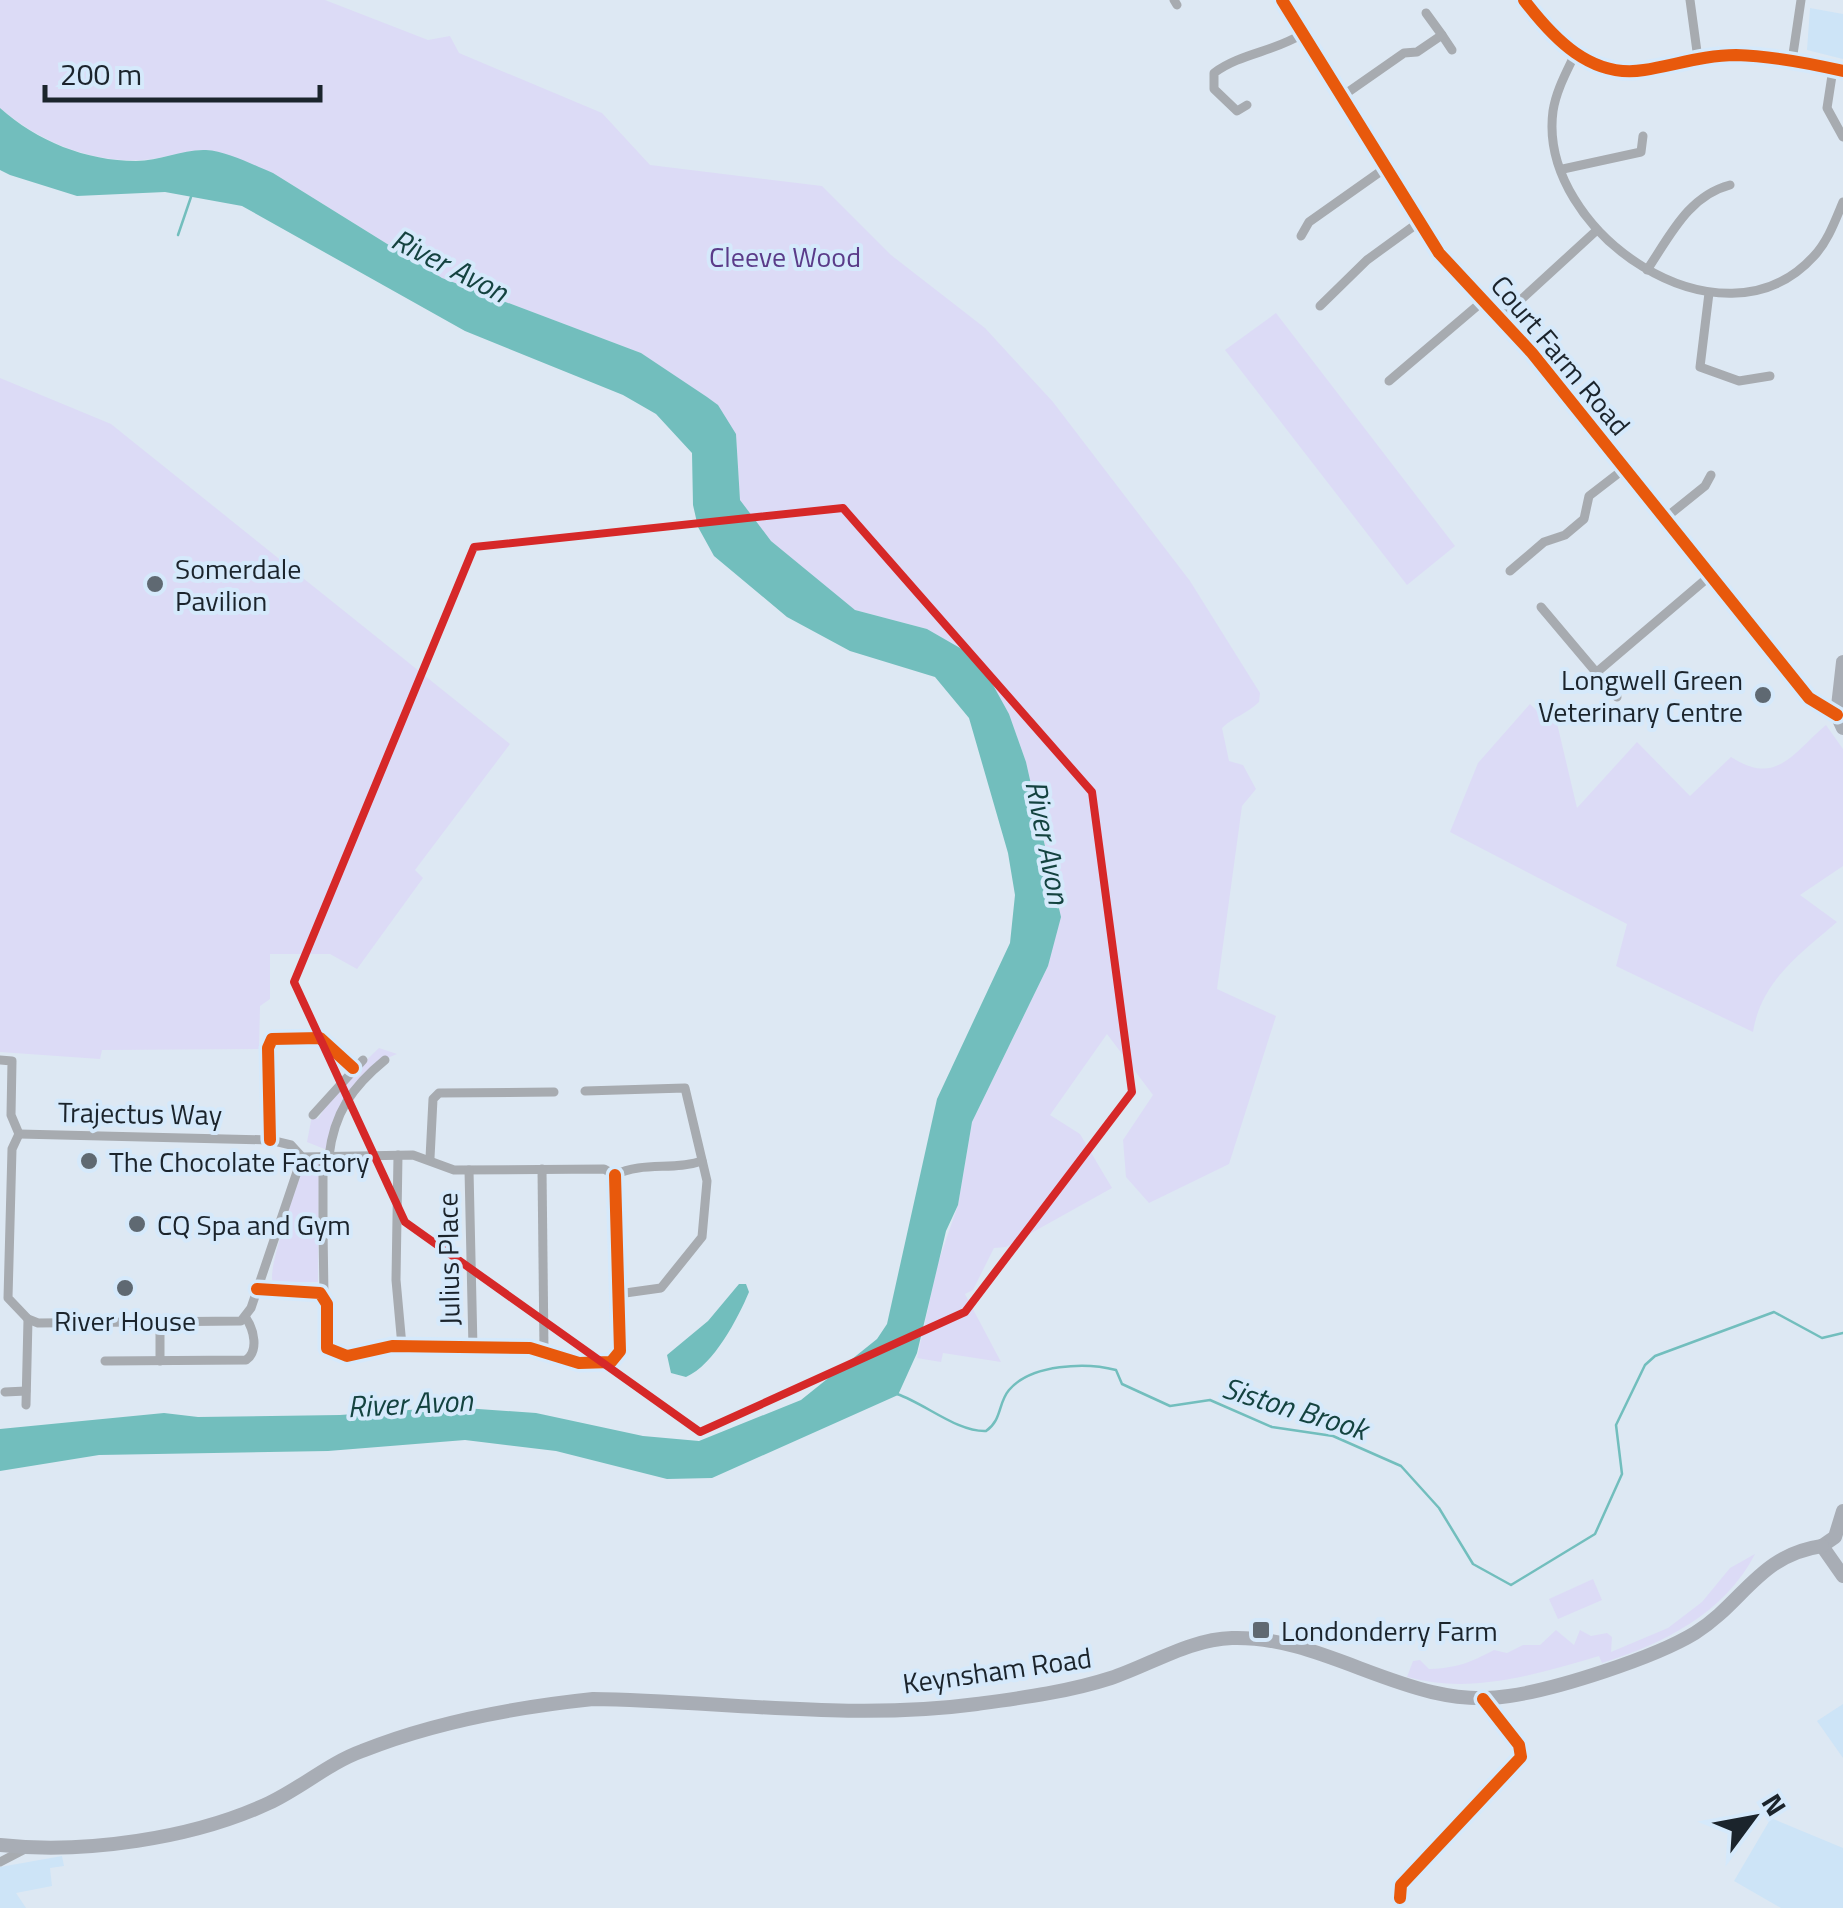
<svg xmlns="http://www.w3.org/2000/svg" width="1843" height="1908" viewBox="0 0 1843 1908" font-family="'Titillium Web',sans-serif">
<rect width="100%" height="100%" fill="#dde8f3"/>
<g fill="#cde4f7">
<path d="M1810 8 1843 14V59L1807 50Z"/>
<path d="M1843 1704V1758L1817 1721Z"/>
<path d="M1771 1818 1843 1848V1908H1781L1734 1881Z"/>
<path d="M62 1856 64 1866 50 1868 52 1886 16 1893 26 1908H0V1867Z"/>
</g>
<g fill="#dcdbf6">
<path d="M0 0H325L428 40 450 36 459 53 602 113 650 165 822 186 891 255 985 328 1053 402 1190 581 1260 693 1259 702C1247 714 1233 717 1222 728L1229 761 1243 765 1256 789 1242 806 1217 989 1276 1016 1229 1164 1149 1203 1126 1177 1123 1140 1153 1095 1107 1034 1050 1115 1080 1134 1112 1188 1006 1247 994 1248 973 1290 965 1294 1001 1362 943 1353 941 1362 917 1358 938 1263 958 1205 972 1122 1048 966 1060 909 1026 762 1009 714 987 674 967 652 927 629 855 610 792 562 755 525 740 500 736 434 641 353 442 278 273 173C254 166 234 156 214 151 194 147 171 157 152 159 97 166 41 143 0 108Z"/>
<path d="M1276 313 1455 546 1407 585 1225 350Z"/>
<path d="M0 378 111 424 510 744 415 870 423 878 357 969 330 954H270V999L260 1006 259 1049 102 1050 100 1059 0 1052Z"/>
<path d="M1530 704 1541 715 1556 719 1577 808 1637 742 1690 796 1731 757C1776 786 1791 755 1826 725L1843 749V866L1800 895 1837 922C1800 954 1761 981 1753 1032L1616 966 1627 924 1450 832 1478 763Z"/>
<path d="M379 1048 397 1054C358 1068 330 1110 327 1150L307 1142 312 1116 318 1119 335 1091Z"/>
<path d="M305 1162H319L318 1282H273C266 1271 298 1183 305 1162Z"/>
<path d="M1755 1554C1725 1613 1663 1644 1602 1663L1599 1656C1537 1674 1472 1695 1407 1677L1413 1661 1420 1660 1429 1669C1458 1668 1471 1662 1494 1650L1507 1653 1523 1645H1540L1556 1630 1574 1645 1580 1630 1591 1636 1607 1633 1612 1637 1611 1652 1668 1628 1702 1602 1730 1568Z"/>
<path d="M1593 1579 1602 1600 1558 1619 1549 1599Z"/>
</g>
<g fill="#72bebd">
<path d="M0 108C37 141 86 161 136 161 160 161 183 149 206 150 227 151 253 165 273 173L442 278 641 353 707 397 718 405 736 434 740 500 771 541 855 610 927 629 967 652 987 674 1009 714 1026 762 1061 917 1048 966 972 1122 958 1205 946 1231 917 1353 898 1395 712 1478 667 1479 556 1451 465 1440 328 1451 99 1455 0 1471V1429L164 1413 198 1417 340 1415 450 1407 536 1413 643 1436 699 1441 801 1400 877 1339 887 1324 937 1099 1010 943 1015 895 1008 853 969 718 935 677 850 651 787 617 714 556 698 527 693 505 692 453 656 414 623 395 465 331 242 206 165 192 77 196 10 175 0 170Z"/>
<path d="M739 1284H746L749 1292C738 1318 714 1365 686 1377L671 1373 667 1355 708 1321Z"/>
</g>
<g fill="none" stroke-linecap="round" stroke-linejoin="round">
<g stroke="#72bebd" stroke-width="2.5">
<path d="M178 235 192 194"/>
<path d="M897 1394C926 1404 957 1432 986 1431 1002 1420 998 1403 1009 1390 1031 1364 1086 1362 1116 1370L1122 1384 1170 1406 1210 1400 1272 1427 1333 1436 1401 1466 1439 1508 1473 1564 1511 1585 1595 1534 1622 1474 1616 1425 1645 1365 1655 1356 1774 1312 1822 1338 1843 1333"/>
</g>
<g stroke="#a7abb0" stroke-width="9">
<path d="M1174 0 1177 5"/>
<path d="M1524 0C1553 38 1591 79 1644 70 1675 65 1705 55 1736 55 1772 56 1808 63 1843 71"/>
<path d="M1690 0 1698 59"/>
<path d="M1442 35 1452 50"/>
<path d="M1575 54C1566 73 1556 91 1553 111 1537 231 1722 358 1814 256 1828 241 1835 221 1843 202"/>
<path d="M1792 61 1801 0"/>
<path d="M1833 69 1827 108 1843 137"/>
<path d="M1341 97 1404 53 1417 52 1442 35 1426 13"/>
<path d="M1247 105 1237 111 1214 89V73C1241 53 1274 52 1302 34"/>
<path d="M1563 169 1641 152 1643 136"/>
<path d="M1301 236 1309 222 1384 169"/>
<path d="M1647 270C1670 236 1688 196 1730 185"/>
<path d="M1709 293 1700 367 1739 381 1770 376"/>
<path d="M1320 306 1367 260 1418 223"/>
<path d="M1500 319 1597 230"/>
<path d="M1389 381 1483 301"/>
<path d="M1664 519 1705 486 1711 475"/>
<path d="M1510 571 1544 542 1565 535 1584 519 1589 496 1624 469"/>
<path d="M1541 607 1617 697"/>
<path d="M1597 672 1711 575"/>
<path d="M0 1060 12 1061 11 1115 19 1134"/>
<path d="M585 1091 685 1088 707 1181 702 1237 661 1288 618 1294"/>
<path d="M313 1115 363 1060"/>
<path d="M19 1134 12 1149 8 1298 28 1319 38 1323 241 1321 251 1308 302 1157"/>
<path d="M19 1134 270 1140 291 1145 302 1157"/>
<path d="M270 1140 268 1048 272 1039 320 1038 353 1068"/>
<path d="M398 1155 396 1280 402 1346"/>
<path d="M323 1156V1220"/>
<path d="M329 1156C334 1113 352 1087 385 1060"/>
<path d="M302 1157 413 1155 454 1170 604 1169 615 1175C643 1161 673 1171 702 1161"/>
<path d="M430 1158 433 1099 439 1093 554 1092"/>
<path d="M542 1169 544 1350"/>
<path d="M469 1170 473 1348"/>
<path d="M323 1230 324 1296"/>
<path d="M257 1289 320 1293 327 1304V1348L347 1356 392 1346 530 1348 579 1363 611 1362 620 1351 615 1175"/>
<path d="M105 1361 246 1360C259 1351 254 1330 246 1318"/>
<path d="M160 1361V1323"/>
<path d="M5 1392 26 1391"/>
<path d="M26 1405 28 1319"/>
<path d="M0 1862 27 1848"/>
<path d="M1400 1898 1401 1885 1521 1757 1519 1745 1483 1699"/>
</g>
<path stroke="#a6aab1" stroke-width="12" d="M1282 0 1439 253 1532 353 1809 698 1837 715"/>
<g stroke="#a8adb5" stroke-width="14">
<path d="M1843 662 1837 715 1843 728"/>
<path d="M1822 1546 1835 1537 1843 1511"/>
<path d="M1822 1546 1843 1576"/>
<path d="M0 1845C84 1854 192 1839 269 1803 301 1788 329 1763 362 1751 434 1722 517 1707 593 1699 720 1701 851 1721 977 1704 1021 1698 1068 1692 1111 1678 1150 1665 1190 1639 1232 1638 1328 1635 1410 1712 1509 1696 1557 1689 1654 1658 1695 1633 1744 1602 1759 1555 1822 1546"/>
</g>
<g stroke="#d5e9fb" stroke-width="19">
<g id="cycleway">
<path d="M1282 0 1439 253 1532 353 1809 698 1837 715"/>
<path d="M1524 0C1553 38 1591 79 1644 70 1675 65 1705 55 1736 55 1772 56 1808 63 1843 71"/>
<path d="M270 1140 268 1048 272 1039 320 1038 353 1068"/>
<path d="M257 1289 320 1293 327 1304V1348L347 1356 392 1346 530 1348 579 1363 611 1362 620 1351 615 1175"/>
<path d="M1400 1898 1401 1885 1521 1757 1519 1745 1483 1699"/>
</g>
</g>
<use href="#cycleway" stroke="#e8590c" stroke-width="12"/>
</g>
<path fill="none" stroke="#d62828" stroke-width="8" stroke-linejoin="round" d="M843 508 1092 792 1132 1092 965 1312 700 1432 405 1222 294 982 474 547Z"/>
<g fill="#5f6972" stroke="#d5e9fb" stroke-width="4">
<circle cx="155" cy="584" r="10"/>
<circle cx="1763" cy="695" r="10"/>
<circle cx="89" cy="1161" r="10"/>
<circle cx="137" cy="1224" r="10"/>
<circle cx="125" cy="1288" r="10"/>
<rect x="1251" y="1620" width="20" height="20" rx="5"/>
</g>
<g text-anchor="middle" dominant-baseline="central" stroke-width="8" stroke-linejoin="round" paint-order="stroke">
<g font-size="28" fill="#5a3b89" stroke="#d5e9fb">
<text x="785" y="256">Cleeve Wood</text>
</g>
<g font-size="28" fill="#1b242c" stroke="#d5e9fb">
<text transform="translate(1561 355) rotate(50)">Court Farm Road</text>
<text transform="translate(140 1113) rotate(1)">Trajectus Way</text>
<text transform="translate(448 1259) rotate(-91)">Julius Place</text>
<text transform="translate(997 1670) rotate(-8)">Keynsham Road</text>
</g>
<g font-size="28" fill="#1b242c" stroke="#d5e9fb" text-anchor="start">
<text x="175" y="568">Somerdale<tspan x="175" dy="32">Pavilion</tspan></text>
<text x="1743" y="679" text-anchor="end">Longwell Green<tspan x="1743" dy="32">Veterinary Centre</tspan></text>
<text x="109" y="1161">The Chocolate Factory</text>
<text x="157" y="1224">CQ Spa and Gym</text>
<text x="125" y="1320" text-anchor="middle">River House</text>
<text x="1281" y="1630">Londonderry Farm</text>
</g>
<g font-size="30" font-style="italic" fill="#144340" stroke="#d5e9fb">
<text transform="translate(450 265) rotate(27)">River Avon</text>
<text transform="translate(1048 842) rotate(79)">River Avon</text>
<text transform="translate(410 1403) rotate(-3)">River Avon</text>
<text transform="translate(1295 1408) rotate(17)">Siston Brook</text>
</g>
</g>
<g transform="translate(1753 1818) rotate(58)" stroke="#d5e9fb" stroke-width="8" paint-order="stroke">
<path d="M0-8L18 38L0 25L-18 38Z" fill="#1b242c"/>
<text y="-15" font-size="28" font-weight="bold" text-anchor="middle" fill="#1b242c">N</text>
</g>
<path d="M45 85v15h275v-15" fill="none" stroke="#1b242c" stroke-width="5"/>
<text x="60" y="85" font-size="30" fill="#1b242c" stroke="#d5e9fb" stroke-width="8" paint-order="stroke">200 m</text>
</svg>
